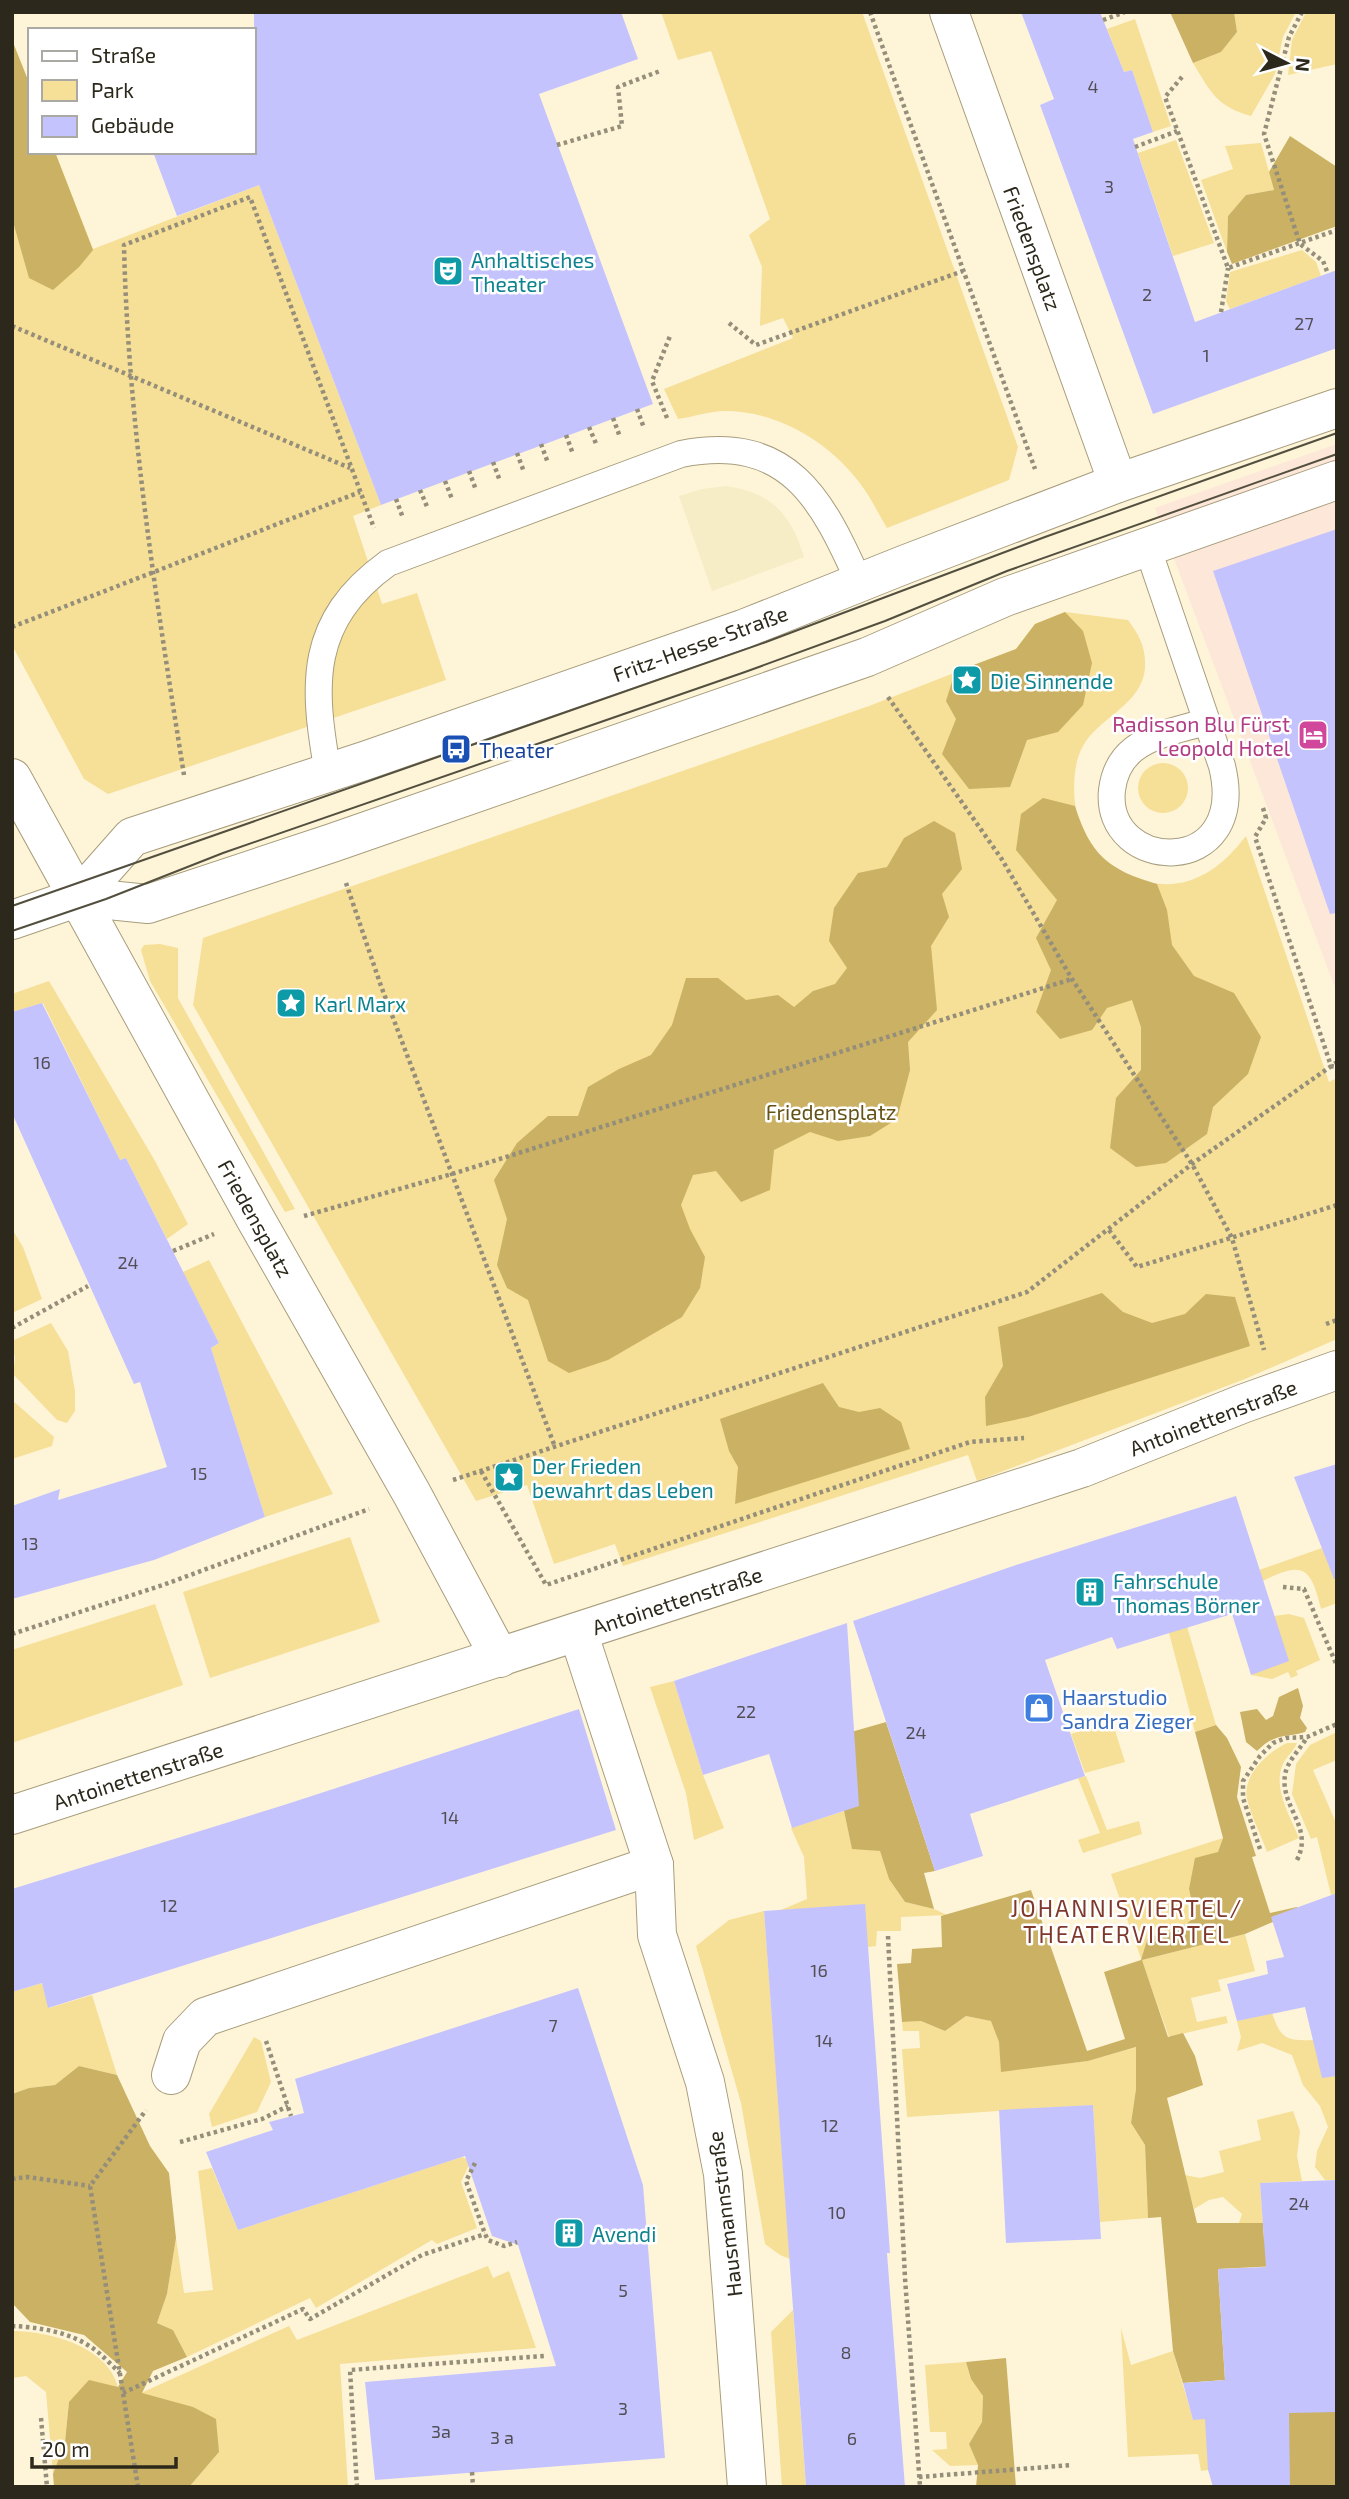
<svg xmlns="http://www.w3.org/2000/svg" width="1349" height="2499" viewBox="0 0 1349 2499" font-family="'Exo 2',sans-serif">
<rect width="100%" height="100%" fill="#fef5d9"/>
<path fill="#fce7d9" d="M1337 444V993L1155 508Z"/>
<g fill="#f6df96">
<path d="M661 12H862L1018 447 1009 480 887 528C878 513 870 496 859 482 828 441 777 411 725 411 710 411 693 417 678 419L664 389 793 338 783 318 760 326 762 267 749 235 770 219 711 51 678 60Z"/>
<path d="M1234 12H1296L1283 37 1275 74 1251 116C1217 107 1210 91 1193 63L1221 52 1237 32Z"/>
<path d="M1306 12H1337V64L1288 75 1292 40Z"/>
<path d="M1135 19 1171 126 1153 132 1132 70 1124 72 1107 29Z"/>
<path d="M12 40 30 85V152H55L93 249 259 185 381 505 353 516 382 604 417 593 446 680 108 794 84 779 12 645Z"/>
<path d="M1176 140 1214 243 1173 256 1138 153Z"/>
<path d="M1261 143 1274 190 1246 195 1228 216 1227 252 1201 180 1233 169 1225 146Z"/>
<path d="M1302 250 1316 262 1321 276 1230 309 1226 301 1230 272Z"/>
<path d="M1065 612 1128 620C1140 636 1146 648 1145 668 1142 705 1099 717 1083 746 1074 761 1073 786 1075 803 1079 855 1139 896 1188 881 1214 873 1230 856 1246 836L1329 1082 1337 1078V1339L1245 1379 977 1481 968 1455 623 1566 615 1544 554 1564 527 1485 476 1501 193 1005 203 938 869 706 1016 649 1035 624Z"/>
<circle cx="1163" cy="788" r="25"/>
<path d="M160 944 178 948V998L295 1209 285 1212 150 981 141 950 144 945Z"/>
<path d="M49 981 155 1161 188 1224 167 1239 126 1158 120 1160 43 1003 12 1012V994Z"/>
<path d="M12 1229 23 1247 42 1299 12 1313Z"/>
<path d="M209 1260 333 1494 265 1517 211 1348 219 1343 183 1272Z"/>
<path d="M51 1323 68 1351 75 1391V1411L67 1423 57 1420 13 1374 15 1358 12 1341Z"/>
<path d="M12 1400 54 1437 52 1446 12 1459Z"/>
<path d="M350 1537 380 1622 210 1678 183 1592Z"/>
<path d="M1322 1548 1337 1585V1603L1321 1609C1311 1566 1302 1561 1263 1581L1259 1570Z"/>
<path d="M155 1604 183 1685 12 1743V1650Z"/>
<path d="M1183 1613 1216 1725 1195 1732 1169 1633Z"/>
<path d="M1289 1614 1304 1618 1320 1660 1296 1671 1298 1675 1291 1678 1288 1672 1272 1679 1251 1675 1274 1616Z"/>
<path d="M674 1681 703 1775 724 1828 694 1840 686 1793 650 1687Z"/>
<path d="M1112 1721 1125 1762 1085 1773 1071 1734Z"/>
<path d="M1337 1732V1760L1313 1770 1337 1825V1893L1331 1895 1317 1837 1311 1839 1292 1794 1296 1764 1310 1745Z"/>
<path d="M1287 1743H1297C1294 1751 1288 1755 1284 1762 1271 1785 1290 1816 1299 1838L1267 1852C1261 1835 1251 1816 1247 1799 1242 1775 1268 1752 1287 1743Z"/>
<path d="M1086 1776 1107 1830 1139 1821 1142 1834 1083 1853 1078 1840 1100 1833 1078 1778Z"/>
<path d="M844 1811 852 1848 880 1851 889 1879 905 1902 934 1909 947 1915 901 1917V1931H877L876 1946 868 1947 781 1910 807 1899 804 1857 791 1828Z"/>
<path d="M1223 1838 1218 1852 1189 1889 1195 1917 1177 1931 1148 1937 1142 1960 1245 1934 1255 1971 1218 1980 1221 1991 1191 1998 1197 2022 1226 2016 1228 2023 1169 2037 1111 1874Z"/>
<path d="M764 1911 790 2259 780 2255 765 2244 741 2103 696 1946 729 1920Z"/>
<path d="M42 1983 49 2008 92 1995 117 2075 79 2066 55 2085 29 2088 12 2094V1992Z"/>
<path d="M1272 2013C1281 2039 1286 2041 1313 2040L1337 2060V2180H1325L1315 2167 1317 2151 1328 2127 1320 2106 1303 2085 1292 2055 1262 2043 1237 2051 1241 2037 1237 2021Z"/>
<path d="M966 2016 992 2021 999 2042 1002 2071 1088 2061 1137 2047 1136 2089 1131 2123 1145 2145 1148 2218 1100 2222 1093 2105 907 2117 902 2049 920 2048 919 2031H903L902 2022 921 2021 945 2031Z"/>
<path d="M254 2037 261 2041 271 2082 257 2112 212 2127 209 2114Z"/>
<path d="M1293 2111 1300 2131 1297 2156 1302 2181 1260 2183 1263 2223H1239L1242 2214 1223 2197 1209 2200 1194 2209 1185 2175 1200 2178 1224 2172 1219 2151 1261 2140 1257 2120Z"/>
<path d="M462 2157 471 2161 461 2182 477 2228 437 2244 432 2240 316 2308 310 2298 187 2357 173 2330 157 2323 167 2294 176 2238 184 2293 213 2290 198 2171 212 2168 238 2230Z"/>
<path d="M488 2266 493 2278 509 2271 536 2348 340 2364 348 2487H189L219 2452 141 2393 289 2326 297 2340Z"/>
<path d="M793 2310 806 2487H782L771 2332Z"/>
<path d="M1121 2328 1131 2365 1173 2351 1193 2419 1259 2415 1208 2460V2470L1201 2471 1198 2454 1128 2457Z"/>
<path d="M12 2331C50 2331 108 2347 118 2387L69 2402 65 2442 53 2474 46 2392 26 2376 12 2378Z"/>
<path d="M966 2362 971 2379 983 2395 982 2422 969 2444 978 2465 950 2466 932 2450 947 2449 946 2432H930L925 2365Z"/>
</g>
<g fill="#cab163">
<path d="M1170 12H1234L1237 32 1221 52 1193 63Z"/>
<path d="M12 40 30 85V152H55L93 250 79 267 53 290 29 278 12 218Z"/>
<path d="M1290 136 1337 167V226L1232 264 1227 252 1228 216 1246 195 1274 190 1269 172Z"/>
<path d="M1065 612 1083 631 1092 663 1083 705 1058 732 1027 740 1010 787 969 789 942 754 956 719 946 701 955 672 1016 649 1035 624Z"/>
<path d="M1043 798 1075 806C1090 854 1108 870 1157 884L1167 910 1172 945 1194 976 1234 993 1261 1037 1248 1074 1213 1107 1207 1134 1166 1163 1136 1167 1110 1148 1116 1098 1141 1070V1027L1132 1000 1107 1008 1092 1030 1060 1039 1036 1012 1051 970 1036 938 1057 900 1016 850 1021 814Z"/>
<path d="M934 821 955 833 962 869 942 894 949 917 931 946 937 1010 908 1042 910 1070 897 1119 870 1136 838 1141 810 1132 774 1150 770 1190 741 1202 716 1171 693 1175 681 1205 690 1229 705 1257 700 1288 682 1317 608 1360 569 1373 548 1361 528 1300 507 1288 497 1265 507 1219 494 1180 517 1143 548 1116H578L588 1087 619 1069 651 1055 672 1025 686 978H718L746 1000 778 995 794 1007 813 991 835 984 847 968 829 941 834 908 858 873 887 867 904 838Z"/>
<path d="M1102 1293 1123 1312 1152 1323 1185 1314 1206 1294 1235 1297 1250 1346 1028 1417 986 1426 985 1397 1003 1366 998 1327Z"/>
<path d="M823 1383 839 1407 859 1412 880 1408 901 1422 910 1449 735 1504 738 1467 729 1451 720 1419Z"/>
<path d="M1298 1688 1303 1706 1300 1718 1307 1728 1305 1732C1284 1738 1275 1733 1257 1751L1246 1742 1240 1712 1257 1709 1266 1720 1273 1716 1279 1697Z"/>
<path d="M886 1722 935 1871 924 1873 934 1909 905 1902 889 1879 880 1851 852 1849 844 1811 820 1741Z"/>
<path d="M1216 1725 1227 1738 1241 1767 1237 1797 1256 1856 1252 1857 1270 1913 1297 1907 1298 1911 1245 1934 1142 1960 1168 2037 1183 2033 1195 2056 1203 2085 1167 2098 1197 2223H1263L1264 2240 1337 2263 1218 2269 1225 2380 1183 2383 1173 2351 1161 2217 1148 2218 1145 2145 1131 2123 1136 2089V2047L1088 2061 1001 2072 999 2042 991 2021 966 2016 945 2031 921 2021 902 2022 897 1964 911 1963 912 1949 942 1947 941 1916 1031 1890 1087 2051 1125 2039 1104 1972 1141 1960 1148 1937 1177 1931 1195 1917 1189 1889 1195 1858 1218 1852 1223 1838 1195 1732Z"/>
<path d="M79 2066 117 2075 150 2146 169 2173 176 2238 167 2294 157 2323 173 2330 187 2357 153 2371 142 2393 193 2407 216 2419 219 2452 189 2487H54L53 2474 65 2442 69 2402 89 2380 118 2387 127 2372 84 2335 30 2322 12 2303V2094L29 2088 55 2085Z"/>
<path d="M1006 2358 1016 2487H976L978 2465 969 2444 982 2422 983 2396 971 2379 966 2362Z"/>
<path d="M1258 2369 1337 2412V2487H1290Z"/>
</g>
<path fill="#f6ecc6" d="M726 486C772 493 791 514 804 557L712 591 679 496 702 489Z"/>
<g fill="#c5c3fe">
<path d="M254 12H621L638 59 539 94 653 404 381 505 259 185 177 216 153 152H254Z"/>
<path d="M1021 12H1100L1124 72 1132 70 1153 132 1133 139 1195 322 1337 270V348L1153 414 1040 105 1054 99Z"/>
<path d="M1337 529V913L1330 914 1213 571Z"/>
<path d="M42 1003 120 1160 126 1158 219 1343 211 1348 265 1517 154 1560 12 1599V1506L60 1489 58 1500 167 1467 140 1382 134 1384 12 1113V1012Z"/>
<path d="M1337 1464V1579H1334L1294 1477Z"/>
<path d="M1236 1496 1289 1661 1251 1675 1232 1614 1117 1649 1112 1637 1045 1660 1085 1776 970 1814 983 1856 935 1871 853 1621 1016 1565Z"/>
<path d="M847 1623 859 1806 792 1828 769 1754 703 1775 674 1681Z"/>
<path d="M579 1709 616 1830 48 2008 42 1983 12 1992V1889L284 1805Z"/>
<path d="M1337 1893V2076L1322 2078 1305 2007 1237 2021 1227 1984 1268 1974 1266 1961 1284 1957 1271 1917Z"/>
<path d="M865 1904 890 2253H887L905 2487 806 2486 764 1911Z"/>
<path d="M578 1988 643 2185 665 2458 375 2480 365 2382 556 2366 518 2245 492 2236 465 2156 238 2230 206 2152 273 2130 269 2122 304 2113 295 2079Z"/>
<path d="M1093 2105 1101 2239 1006 2243 999 2110Z"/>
<path d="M1337 2180V2412L1289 2413 1290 2487H1213L1208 2470 1205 2419 1193 2420 1183 2383 1225 2380 1218 2269 1266 2267 1260 2183Z"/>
</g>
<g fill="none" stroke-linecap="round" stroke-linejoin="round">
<g stroke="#a89d7c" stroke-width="28">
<g id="service">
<path d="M1147 546 1222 766C1250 881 1103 873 1112 790 1114 774 1121 759 1134 749 1153 734 1182 729 1205 722"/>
<path d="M328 773C312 684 308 621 388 563L681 454C789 433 822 499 860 584"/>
</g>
</g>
<g stroke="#a89d7c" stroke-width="40">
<g id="minor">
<path d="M949 12 1118 483"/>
<path d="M12 778 255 1218 412 1494 500 1658"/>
<path d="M79 897 132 837 367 760 743 629 906 564 1118 483 1337 408"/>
<path d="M12 920 79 897 148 904 332 843 867 657 1005 597 1337 480"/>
<path d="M578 1632 654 1865 657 1935 705 2082 723 2174 747 2487"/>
<path d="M171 2075 182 2041 205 2017 654 1865"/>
</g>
</g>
<g stroke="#a89d7c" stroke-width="40">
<path id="secondary" d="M12 1815 1082 1468 1242 1404 1337 1370"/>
</g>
<g stroke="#958e7a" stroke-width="4.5" stroke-dasharray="3.5 3.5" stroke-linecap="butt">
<path d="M870 12 1035 469"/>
<path d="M1302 12 1289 37 1264 134 1300 244 1323 261 1328 274"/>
<path d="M1103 20 1125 12"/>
<path d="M1182 77 1165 97 1228 268 1337 230"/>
<path d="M557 145 622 126 618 87 660 71"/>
<path d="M1135 147 1177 131"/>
<path d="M1221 312 1228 268"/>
<path d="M729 323 756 345 963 271"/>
<path d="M12 326 350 468"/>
<path d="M637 409 644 428"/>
<path d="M613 418 620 437"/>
<path d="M667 418 652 381 670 336"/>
<path d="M589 427 597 446"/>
<path d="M566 435 573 454"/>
<path d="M541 444 548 463"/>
<path d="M517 453 524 472"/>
<path d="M493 462 500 481"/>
<path d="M469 471 476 490"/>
<path d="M445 481 452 499"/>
<path d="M420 490 428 509"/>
<path d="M396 499 403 518"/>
<path d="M12 627 360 492"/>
<path d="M888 697 1001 858 1072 979 1192 1164 1232 1238 1264 1350"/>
<path d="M1255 753 1273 747"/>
<path d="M184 775C156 599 128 423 124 245L250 197 374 528"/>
<path d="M1263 808 1266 818 1255 837 1331 1066 1337 1067"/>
<path d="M346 883 381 986 555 1447"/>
<path d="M304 1216 452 1174 1072 979"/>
<path d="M1109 1230 1137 1267 1337 1205"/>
<path d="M173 1251 214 1234"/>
<path d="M1326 1324 1337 1320"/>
<path d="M12 1328 88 1286"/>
<path d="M481 1471 546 1585 970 1442 1024 1438"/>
<path d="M453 1480 1027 1292 1192 1164 1337 1062"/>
<path d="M1283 1587 1304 1589 1337 1666"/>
<path d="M12 1634 163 1585 369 1509"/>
<path d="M1260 1849 1243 1798V1781L1260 1756 1273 1743 1286 1738 1307 1737 1337 1724"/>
<path d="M1297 1860C1314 1827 1280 1807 1285 1775 1287 1761 1300 1750 1307 1737"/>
<path d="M888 1936 905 2278 920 2487"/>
<path d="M266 2041 291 2116"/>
<path d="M180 2142 262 2119 288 2106"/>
<path d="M475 2163 466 2181 485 2234 488 2240 504 2246 517 2242"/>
<path d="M12 2179 27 2177 90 2186"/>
<path d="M12 2326C38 2327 69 2332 91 2347 102 2354 111 2365 120 2373"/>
<path d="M123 2393 303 2309 310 2319 422 2255 485 2234"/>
<path d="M41 2418 47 2487"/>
<path d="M472 2472 473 2487"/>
<path d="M919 2477 1072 2465"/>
<path d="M138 2487 90 2186 146 2110"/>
<path d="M357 2487 350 2370 545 2356"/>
</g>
<use href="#service" stroke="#fff" stroke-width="26"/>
<use href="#minor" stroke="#fff" stroke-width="38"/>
<use href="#secondary" stroke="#fff" stroke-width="38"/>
<g stroke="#534f3f" stroke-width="2">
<path d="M12 906 766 642 1045 537 1337 433"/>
<path d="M12 931 106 899 223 853 745 672 885 621 1007 571 1337 454"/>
</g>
</g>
<defs>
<g id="theatre-square" transform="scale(1.575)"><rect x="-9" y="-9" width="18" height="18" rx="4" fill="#0f9aa8" stroke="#fff"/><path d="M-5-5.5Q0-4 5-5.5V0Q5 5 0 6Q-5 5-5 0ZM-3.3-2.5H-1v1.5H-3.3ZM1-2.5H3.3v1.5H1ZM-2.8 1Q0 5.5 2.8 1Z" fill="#fff"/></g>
<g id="sight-square" transform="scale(1.575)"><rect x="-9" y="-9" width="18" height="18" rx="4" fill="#0f9aa8" stroke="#fff"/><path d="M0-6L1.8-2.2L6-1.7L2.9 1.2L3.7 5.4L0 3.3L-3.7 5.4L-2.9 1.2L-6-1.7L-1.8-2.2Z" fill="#fff"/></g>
<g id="hotel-square" transform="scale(1.575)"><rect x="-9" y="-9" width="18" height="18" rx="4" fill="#d1479c" stroke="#fff"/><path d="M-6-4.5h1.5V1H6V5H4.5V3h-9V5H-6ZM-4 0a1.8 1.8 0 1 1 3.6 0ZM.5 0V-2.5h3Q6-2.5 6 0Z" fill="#fff"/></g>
<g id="bus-square" transform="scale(1.575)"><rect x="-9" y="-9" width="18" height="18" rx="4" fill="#1a4fb4" stroke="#fff"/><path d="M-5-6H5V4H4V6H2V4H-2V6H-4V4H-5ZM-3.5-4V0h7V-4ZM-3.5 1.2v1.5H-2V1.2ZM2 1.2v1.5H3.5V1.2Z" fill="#fff"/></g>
<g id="building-square" transform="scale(1.575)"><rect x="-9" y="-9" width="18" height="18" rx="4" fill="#0f9aa8" stroke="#fff"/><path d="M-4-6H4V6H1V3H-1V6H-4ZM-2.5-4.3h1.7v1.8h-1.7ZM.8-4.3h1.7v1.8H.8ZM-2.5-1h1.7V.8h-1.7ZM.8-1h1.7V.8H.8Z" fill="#fff"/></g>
<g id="shop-square" transform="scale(1.575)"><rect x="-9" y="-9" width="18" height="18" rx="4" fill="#3f7fe0" stroke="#fff"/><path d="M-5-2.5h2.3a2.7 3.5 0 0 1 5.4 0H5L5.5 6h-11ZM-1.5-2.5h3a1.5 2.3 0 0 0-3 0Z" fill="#fff"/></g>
</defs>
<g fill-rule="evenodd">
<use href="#theatre-square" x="448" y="271"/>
<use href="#sight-square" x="967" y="680"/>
<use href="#hotel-square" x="1313" y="735"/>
<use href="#bus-square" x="456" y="749"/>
<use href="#sight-square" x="291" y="1003"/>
<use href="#sight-square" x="509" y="1477"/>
<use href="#building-square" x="1090" y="1592"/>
<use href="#shop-square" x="1039" y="1708"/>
<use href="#building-square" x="569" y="2233"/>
</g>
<g text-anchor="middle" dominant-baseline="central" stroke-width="5" stroke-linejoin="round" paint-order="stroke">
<g font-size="18" fill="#524f54">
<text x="1093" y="86">4</text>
<text x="1109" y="186">3</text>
<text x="1147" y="294">2</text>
<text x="1304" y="323">27</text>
<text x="1206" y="355">1</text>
<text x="42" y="1062">16</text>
<text x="128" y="1262">24</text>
<text x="199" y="1473">15</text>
<text x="30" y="1543">13</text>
<text x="746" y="1711">22</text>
<text x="916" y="1732">24</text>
<text x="450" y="1817">14</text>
<text x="169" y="1905">12</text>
<text x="819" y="1970">16</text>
<text x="553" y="2025">7</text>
<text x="824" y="2040">14</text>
<text x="830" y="2125">12</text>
<text x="1299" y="2203">24</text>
<text x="837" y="2212">10</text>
<text x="623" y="2290">5</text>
<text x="846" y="2352">8</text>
<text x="623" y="2408">3</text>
<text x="441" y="2431">3a</text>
<text x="502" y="2437">3 a</text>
<text x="852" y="2438">6</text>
</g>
<g font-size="21" fill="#2c281b" stroke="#fff">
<text transform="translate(1033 248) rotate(70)">Friedensplatz</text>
<text transform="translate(700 643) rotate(-20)">Fritz-Hesse-Straße</text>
<text transform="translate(256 1218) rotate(61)">Friedensplatz</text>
<text transform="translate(1213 1417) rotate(-21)">Antoinettenstraße</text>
<text transform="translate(677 1600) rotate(-18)">Antoinettenstraße</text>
<text transform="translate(138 1775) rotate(-18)">Antoinettenstraße</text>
<text transform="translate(724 2214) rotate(-97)">Hausmannstraße</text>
</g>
<g font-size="21" fill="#0d838f" stroke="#fff" text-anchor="start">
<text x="471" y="259">Anhaltisches<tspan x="471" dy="24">Theater</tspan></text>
<text x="990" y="680">Die Sinnende</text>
<text x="314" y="1003">Karl Marx</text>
<text x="532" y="1465">Der Frieden<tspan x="532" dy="24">bewahrt das Leben</tspan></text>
<text x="1113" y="1580">Fahrschule<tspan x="1113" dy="24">Thomas Börner</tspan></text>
<text x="592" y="2233">Avendi</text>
</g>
<g font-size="21" fill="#b23c85" stroke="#fff" text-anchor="end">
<text x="1290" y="723">Radisson Blu Fürst<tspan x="1290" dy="24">Leopold Hotel</tspan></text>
</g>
<g font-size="21" fill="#164399" stroke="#fff" text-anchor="start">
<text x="479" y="749">Theater</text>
</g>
<g font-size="21" fill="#645317" stroke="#fff">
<text x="831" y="1111">Friedensplatz</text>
</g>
<g font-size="21" fill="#366cbe" stroke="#fff" text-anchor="start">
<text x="1062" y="1696">Haarstudio<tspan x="1062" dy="24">Sandra Zieger</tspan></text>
</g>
<g font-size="23" letter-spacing="2" fill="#7f392c" stroke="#fff">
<text x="1127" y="1908">JOHANNISVIERTEL/<tspan x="1127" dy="26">THEATERVIERTEL</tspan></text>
</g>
</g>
<rect width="1349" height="2499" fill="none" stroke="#2c281b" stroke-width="28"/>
<rect x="28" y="28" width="228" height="126" fill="#ffffff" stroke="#aba9a4" stroke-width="2"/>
<rect x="42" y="51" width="35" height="10" fill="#ffffff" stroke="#aba9a4" stroke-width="2"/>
<text x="91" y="63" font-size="21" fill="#2c281b">Straße</text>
<rect x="42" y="80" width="35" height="21" fill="#f6df96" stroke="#aba9a4" stroke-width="2"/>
<text x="91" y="98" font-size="21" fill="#2c281b">Park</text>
<rect x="42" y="116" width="35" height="21" fill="#c5c3fe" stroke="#aba9a4" stroke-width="2"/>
<text x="91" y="133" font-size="21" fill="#2c281b">Gebäude</text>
<g transform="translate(1286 63) rotate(96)" stroke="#ffffff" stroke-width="5" paint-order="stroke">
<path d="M0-5L12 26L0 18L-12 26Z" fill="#2c281b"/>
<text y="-10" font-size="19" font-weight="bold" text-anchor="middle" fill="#2c281b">N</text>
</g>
<path d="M32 2457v10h144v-10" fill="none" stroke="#2c281b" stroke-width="3.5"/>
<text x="42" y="2457" font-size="21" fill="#2c281b" stroke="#ffffff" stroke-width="5" paint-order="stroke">20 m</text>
</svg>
